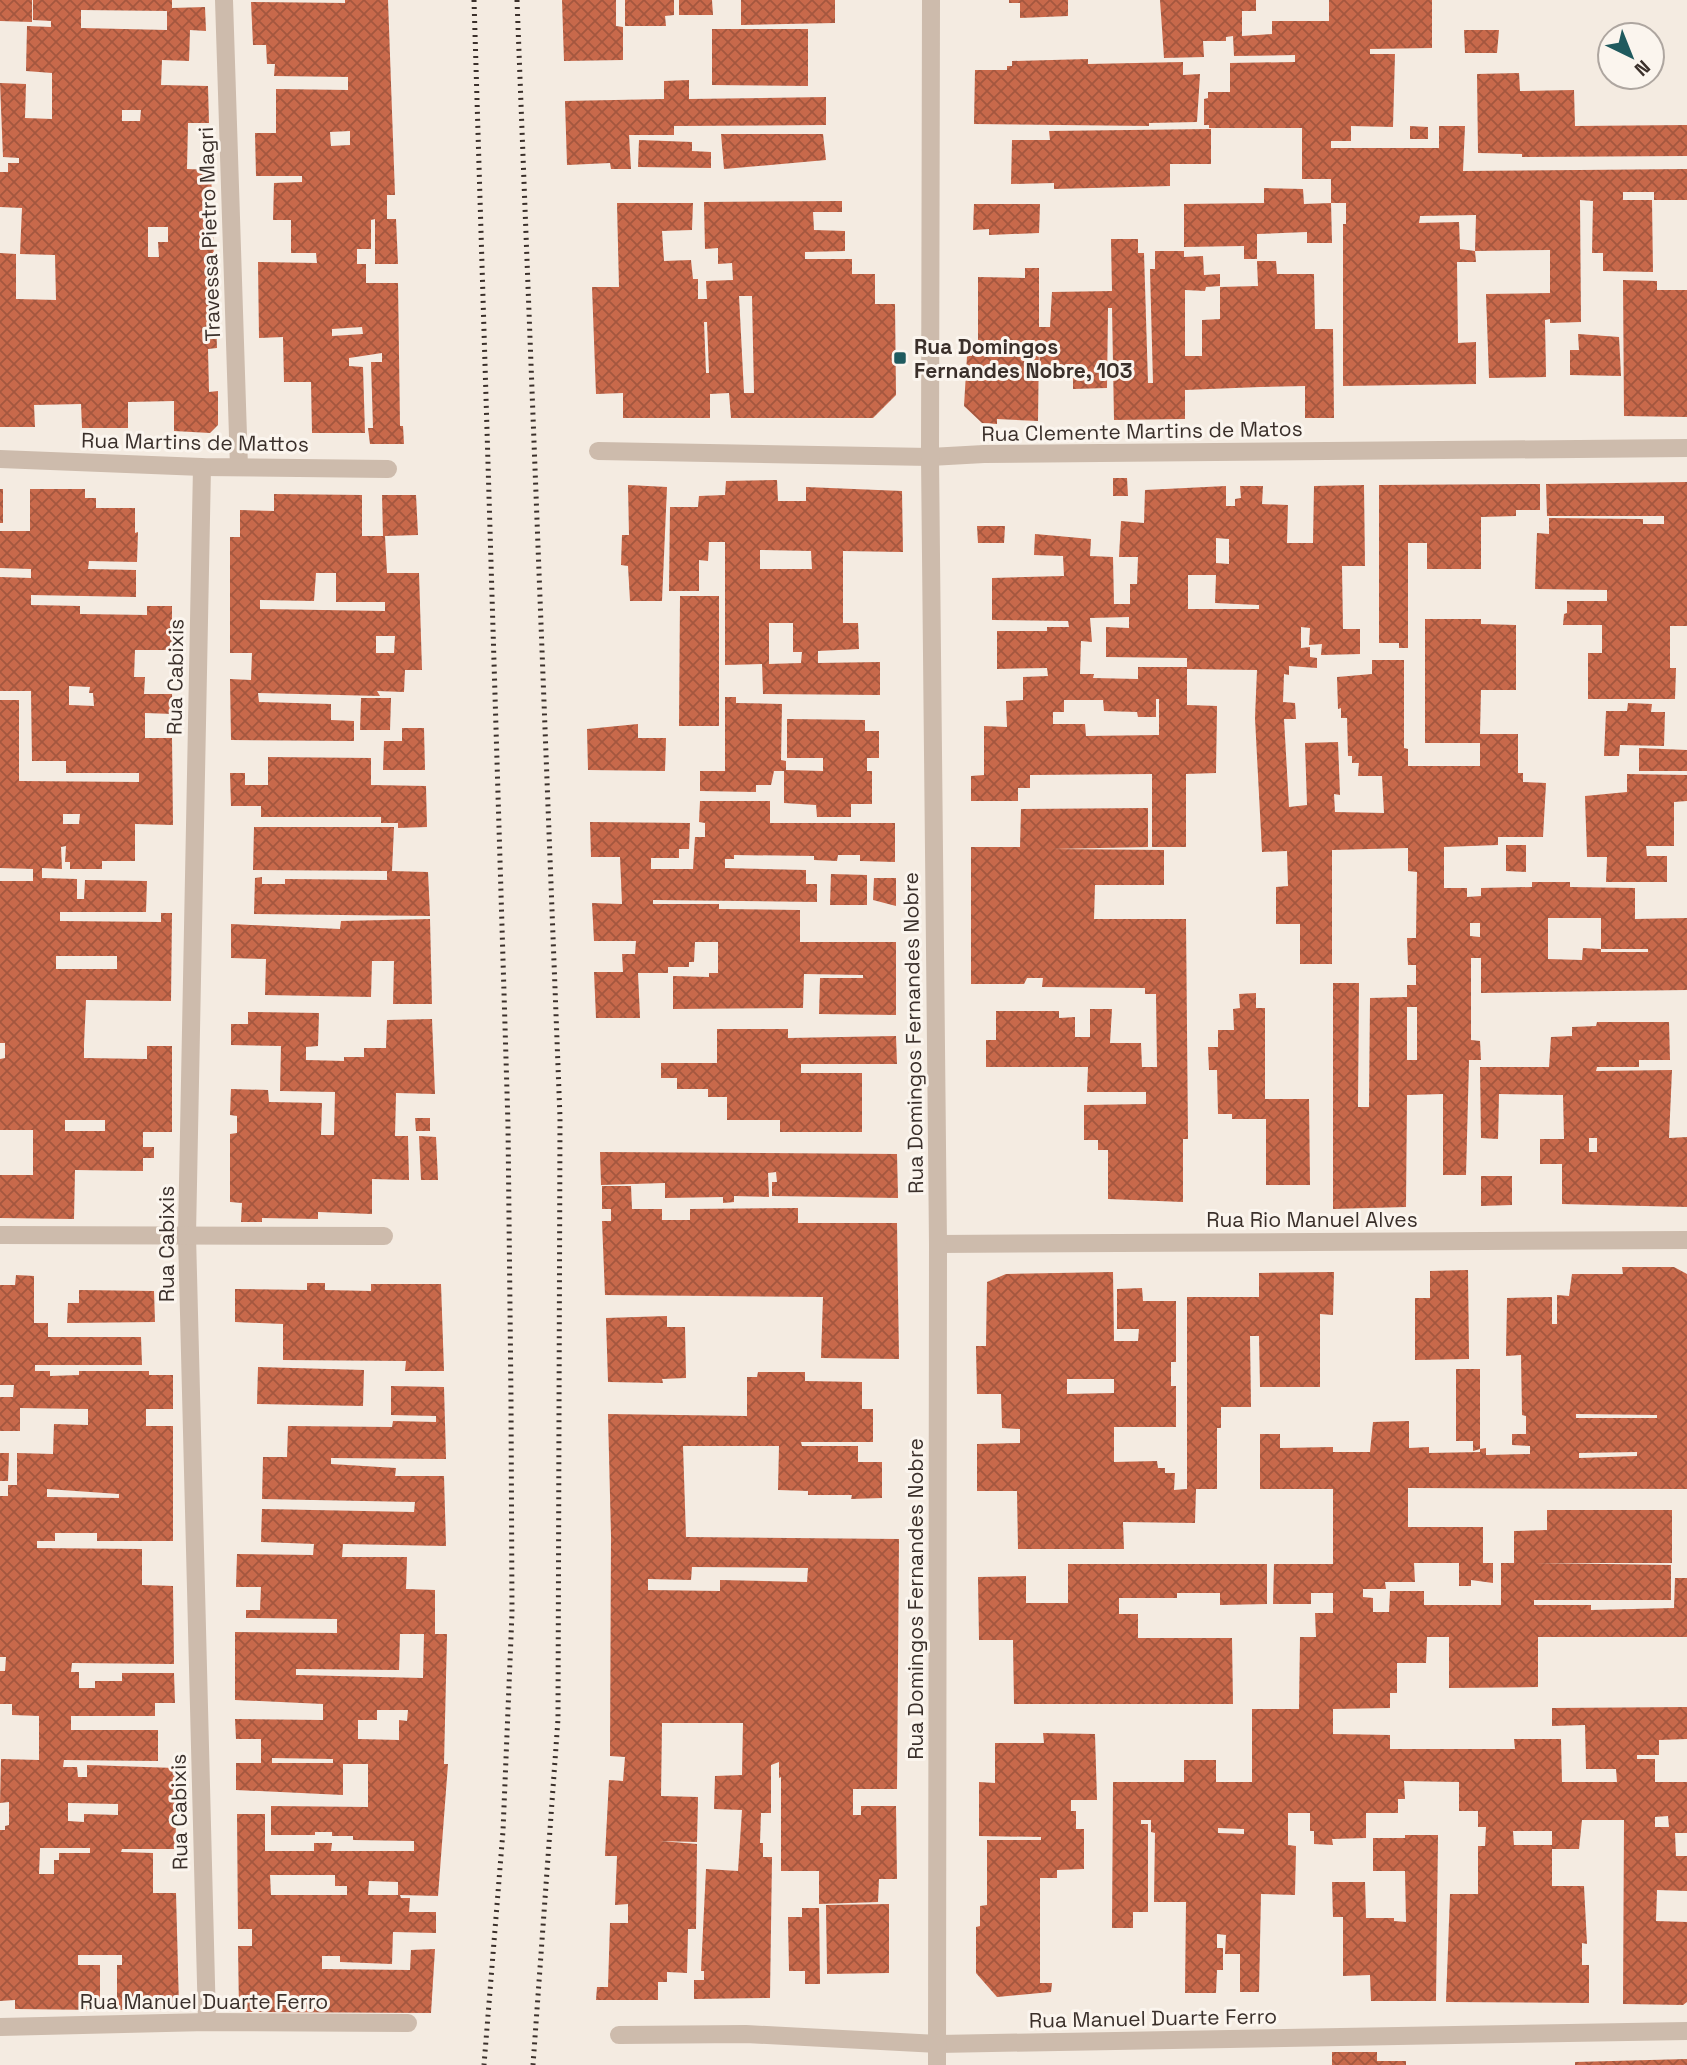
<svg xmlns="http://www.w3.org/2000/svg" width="1687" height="2065" viewBox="0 0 1687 2065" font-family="'Space Grotesk',sans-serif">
<defs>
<pattern id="building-cross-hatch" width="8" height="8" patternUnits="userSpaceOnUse" patternTransform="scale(1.75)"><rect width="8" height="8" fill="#c8694b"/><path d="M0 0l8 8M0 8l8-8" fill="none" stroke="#a4573f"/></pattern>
</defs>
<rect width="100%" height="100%" fill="#f4ebe1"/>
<g fill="url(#building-cross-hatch)" fill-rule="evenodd">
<path d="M0 0H32V22L0 21Z"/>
<path d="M33 0H172V8L205 7 206 31 190 30 189 61 162 60 161 85 208 86 209 123H188L187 169 211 170 217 348 208 349 209 392 218 391V425L210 433 174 431V401L128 402V428H82L81 404 34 405 35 427H0V253L16 254V299L56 300 55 255 20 254 22 208 0 207V172H8V163H19V158L3 157 0 83 26 84 25 118 52 119V73L26 71 27 26 51 27V21L33 20ZM81 10 167 11V30L81 28ZM122 110H141L140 121H122ZM148 227H168V242H158L159 257H148Z"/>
<path d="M345 0H388L395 195H387V219H396L398 264H375V219L371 220V249H357V264H366V283H398L400 426H403L404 444H370L368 428H373L371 362H382V353L349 358V366L363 367 365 433H312L311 382H284L283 337 259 338 258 262 317 263 316 253H291V220H273L274 183 302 182V176H256L255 133H276V89L348 90V77L274 76 275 64H267L266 45H253L251 2 345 3ZM350 131V145L331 146 330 132ZM362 327 363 334 332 336V329Z"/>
<path d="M562 0H616V26L623 27V60L564 61Z"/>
<path d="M625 0H674V15L665 16 666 26H625Z"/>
<path d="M679 0H712L713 15H679Z"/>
<path d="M741 0H835V23L741 25Z"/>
<path d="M1009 0H1068V16L1020 18V3H1009Z"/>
<path d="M1160 0H1256V11H1242V36L1272 34V21H1329V0H1432V48L1370 49V54H1395L1393 127 1351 126V141H1331V148H1439V126H1465L1463 171 1687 169V200H1654V192H1623V200H1652L1653 272 1603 271V253H1592L1593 201 1580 200 1581 322 1550 323V319L1545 320 1546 377 1489 378 1486 294 1550 293V250L1475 251 1476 262H1457L1458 343 1476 342V384L1343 386V224H1346V203H1331V179H1302V128H1209V125H1204V99L1208 98V92H1230V63L1295 62V55L1234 56 1233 36 1226 37V41H1203L1204 57 1164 58ZM1476 215 1475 251 1460 249 1459 222 1419 223 1420 216Z"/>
<path d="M712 29H808V86L712 85Z"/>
<path d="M1464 30H1499L1497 53H1465Z"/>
<path d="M1088 59V64L1183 62V75L1200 74 1197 122 1149 123V126L974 124 975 70H1007V66H1012V61Z"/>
<path d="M1519 73 1520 91 1574 90 1575 126 1687 125V156L1522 157V154L1478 153 1477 74Z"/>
<path d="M689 80V99L826 97V125L674 126V135H629L631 169H611L610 163 567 165 565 101 664 99V81Z"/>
<path d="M1410 126 1428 127V139H1410Z"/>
<path d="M1211 129V164H1170V186L1054 189V183L1011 184 1012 140H1050L1049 131Z"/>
<path d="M721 134H823L826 160 724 169Z"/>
<path d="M639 140 692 142V151L711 152V168L638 167Z"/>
<path d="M1264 188 1303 189 1304 204 1331 203 1332 243H1307V232L1257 234V259H1244V246L1184 247V204L1264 203Z"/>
<path d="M842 201V212H813L814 230 845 231V251L805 252V259H852V274H875V304H895L896 395 873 418H731L729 393 710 394V418H623V393L596 394 592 287H619L617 203H693L692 230 662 231 664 261 691 260 693 279H698V299H707L706 281 733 280 732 263 718 264V248L705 249 704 202ZM739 296H752L754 393H744ZM704 322H707L709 373H706Z"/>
<path d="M974 204H1040L1039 233 989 235V229L973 230Z"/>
<path d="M1111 239H1138V253H1144L1148 383H1153L1150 269H1155V251H1184V257L1203 256 1204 275 1220 274V286L1206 287 1205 291 1185 290V356H1202V320L1220 319V287L1258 286 1257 261H1276L1277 274H1314L1315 329H1333L1334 418H1305V386L1260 387 1185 390V419L1114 420 1112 308H1108L1107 388 1073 389V379L1040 376 1039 342 1038 421 997 419V424L982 423 964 406 967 356H972V347H978V277L1025 278V268H1039V327H1050L1052 292 1112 291Z"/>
<path d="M1623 280 1657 281V290H1687V417L1624 416Z"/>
<path d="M1578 334 1619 337 1621 376 1570 375V350H1579Z"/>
<path d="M1113 478H1127L1128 496H1113Z"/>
<path d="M777 480 778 501H806V487L902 491 903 552 843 551V623H858L859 649 818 651V663L880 662V695L763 694 762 664 725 665V542H709L708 561 699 560V591H669L670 507H698L699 496 725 495 726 481ZM760 550 811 551 812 569H760ZM769 623H793V652H802L801 663 769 664Z"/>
<path d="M1687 482V626H1670V668H1676L1675 699H1588V653H1602V625H1563L1564 614 1567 613V601H1607V590L1535 589 1537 533 1549 534V518L1643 519V524H1664V516H1547L1546 484Z"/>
<path d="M1540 484V510H1516V516L1481 517V569H1427V543H1408V648H1399V643H1379V485Z"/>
<path d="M628 485 667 487 662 601H630L628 566 621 565 622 535H629Z"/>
<path d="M1364 485 1365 566H1342L1343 629H1360V654L1321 655 1322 644 1309 645 1310 628 1301 627V648L1310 647V657L1317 658V668L1289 666V675L1284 674 1283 702 1295 703 1296 719H1284L1289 807 1307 805 1305 743 1338 742 1340 795 1334 794 1335 812 1384 813 1382 776H1358L1359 763H1352V756H1348L1347 718H1341V708L1338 709 1337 677 1372 674V660H1404V748L1408 749V766H1480V743H1425V619H1481V624L1516 625V690H1481L1480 734H1518V773H1523V782L1546 783 1543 837H1498V845L1444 847V888H1467V897L1481 896V888L1532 887V882H1570V887L1635 888V919L1687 918V990L1481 993V958H1471V1040L1480 1041 1481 1060H1469L1466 1175H1443V1094L1407 1095 1406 1207 1333 1209V983H1359L1358 1107H1369L1370 998 1407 997V985H1416V965H1408L1407 938H1416L1417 872 1408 871V848L1332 850V964H1300V924H1276V887L1288 886 1287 851 1262 852 1255 718 1257 670 1187 669V658L1106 657V627L1129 628V617L1090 618 1092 642 1081 641 1080 674H1094L1093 678 1138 679V667H1187V705L1217 706 1216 773 1186 774V847H1152V774L1030 775V788H1018V801H971V776L984 775V726L1007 727 1006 701 1023 700V677L1048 676 1047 668 997 669V631H1047V627H1069L1068 621 992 620V578L1064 576 1063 556 1034 555 1035 534 1091 539 1090 556 1113 557 1114 604H1130V584H1137L1138 557H1119L1121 521 1144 523 1145 490 1226 486V506H1235V499L1241 498 1240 486H1263L1262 504 1288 505 1287 543H1313L1314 486ZM1216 538 1229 539V564L1216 563ZM1188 575H1216L1215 603 1259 605V609H1188ZM1156 699H1159V735L1086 736 1085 724H1053V712H1064V700H1103L1104 711 1137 712 1138 717H1156ZM1548 918H1601V949H1648V952H1601V949L1583 948 1582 960 1548 959ZM1470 923H1480V937L1470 936ZM1407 1007H1417V1060H1407Z"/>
<rect x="0" y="489" width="3" height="34"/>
<path d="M30 489H85V498H96V508H135V533L138 532 137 562 89 561 88 569 136 570V597L31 595V605L80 606V614L147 615V606H172V650H135L134 677H145L144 694H172L173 714 145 713V738H172L173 825 135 824V861H102V869H70V862H65L66 846 61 847 62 869 42 868V878L77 879V899H84L85 880 147 881 146 912H60V921L161 922V913H172L171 1001 86 1000 84 1045V1058L147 1059V1046H172V1132H143V1147H154V1158H143V1171L75 1170 74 1219 0 1218V1175H33V1130H0V1059L5 1058V1043H0V881H33V869L0 868V700H19V781L139 782V773H66V761H32L31 691H0V577L31 578V569L0 568V531H30ZM69 686 90 687 89 693H93L94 706 69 705ZM63 814H80L79 824H63ZM56 956H117V969H56ZM65 1120H105V1131H65Z"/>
<path d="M274 494 362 495V536H383L382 495H416L418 535 385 536 387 573H419L422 670H405L404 692 377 691 380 696 258 693 259 702 331 704V720L354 721V741L231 740 230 679 251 680 252 653H230V537H240V510L274 511ZM316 573H336V602H385V611L260 609V600L314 601ZM376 636H395L394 653H376Z"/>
<path d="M977 526H1005L1004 543H978Z"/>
<path d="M680 596H719V726H679Z"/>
<path d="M725 697H736V703L782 704 781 760 786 761V770L823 771V758H787V719L865 720V731H879V758H867V771H872V804H851V817H817L816 805 784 803V771H774L771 785H756V792L700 791V771H725Z"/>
<path d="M361 698H391L390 730H360Z"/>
<path d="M1628 703 1652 704 1651 712H1665L1664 746 1620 745 1619 756H1604L1606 711H1627Z"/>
<path d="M638 724V738H666L665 771 588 770 587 729Z"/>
<path d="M402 728H424L425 770H383L384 741H402Z"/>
<path d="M1639 748 1687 750V771H1639Z"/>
<path d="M268 757 371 758V785L426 786 427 827 398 828V823H381V817H261V806H231L230 773H245V785H268Z"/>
<path d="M1627 774 1687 775V801L1674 802V846H1646L1647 856H1667V882H1606L1607 857H1587L1585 796 1627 792Z"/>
<path d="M700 801H770V823H895V862L860 861V855H838L837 861 814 860V856L734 855V859H725V868L806 870V884H817V902L653 900V904H719V909L800 910V942H896V1015L819 1014 820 978H863V975L804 974 803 1008 673 1009V976L709 977V973H718V942H695L694 962H689V967H668V973H638L640 1018H596L594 972H623L622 954H635L636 941H594L592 903 622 904 620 857H591L590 822 690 823 689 849H679V858H651V869H693L695 837H705V823L699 822Z"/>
<path d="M1148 808V847L1052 849 1164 850V885H1095L1094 919H1186L1188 1139H1183V1202L1108 1199V1150H1098V1140H1084V1105L1146 1104V1092H1087L1088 1067H986V1040H996V1011H1059V1018L1075 1017V1037H1090V1009H1112L1110 1043H1141L1142 1067H1157L1156 994H1145V988L1042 987 1043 978H1027L1024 984H971V847H1020L1021 809Z"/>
<path d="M254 827H394L392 871 428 872 430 916 254 914 255 878 262 877V884H285V879L387 880V871L253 870Z"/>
<path d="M1506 845H1526V872L1506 871Z"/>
<path d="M831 874 867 875V905H830Z"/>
<path d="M874 878H896V906L873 900Z"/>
<path d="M430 919 432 1004H393L394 961H372L371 997 265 995 266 959 231 958V924L340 929 341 921Z"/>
<path d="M1256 993V1008H1265V1099H1309L1310 1185H1266V1119H1232V1114H1218L1217 1070H1209L1208 1047H1218V1030H1234L1233 1009 1240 1008 1239 994Z"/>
<path d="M248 1012 319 1013 318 1046 306 1047V1060L344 1061V1057H364V1048H386L387 1020 432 1019 435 1094 396 1093 395 1136H408L409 1180 372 1179V1214L318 1212V1219L262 1218V1222H241L242 1203 230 1202V1134L237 1133V1116L230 1115 231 1089 268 1090 269 1102 322 1103 321 1135H334L335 1092 280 1091 281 1046 231 1045V1024H248Z"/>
<path d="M1597 1022H1669L1670 1060H1639V1067H1597L1596 1071 1672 1070 1669 1138 1687 1137V1207L1562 1204V1164H1540V1139H1564L1563 1095 1499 1094 1498 1139 1481 1138 1480 1067H1549L1551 1037 1572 1036V1027L1596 1026ZM1589 1138H1597V1152H1589Z"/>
<path d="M717 1029H788V1038L896 1036 897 1064H801V1073H862V1132H780V1120H727V1097H708V1089H677V1078H661V1063H717Z"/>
<path d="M415 1118H430V1131H416Z"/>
<path d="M419 1136 436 1137 438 1180H421Z"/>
<path d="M600 1152 897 1154 898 1198 772 1196V1182H777L776 1172 768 1173 769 1197 734 1196V1202L723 1203V1197L665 1198V1183L601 1185Z"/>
<path d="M1481 1176H1512V1205L1481 1206Z"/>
<path d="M602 1186H631L632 1209H662V1220H690V1209L798 1208V1223H897L899 1359 821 1358 823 1297 605 1295 602 1221H611V1209H602Z"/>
<path d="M1622 1267H1674L1687 1274V1489L1408 1488V1527H1483V1563H1493V1583L1471 1580V1586H1459V1563H1414L1415 1582H1385L1386 1589H1363V1597L1373 1598V1612H1389L1390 1591H1424V1605H1501V1563H1514V1531L1547 1530V1510H1672V1563H1535L1671 1565V1600H1534V1605H1591V1610L1674 1608 1675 1578H1687V1637H1538V1687L1449 1688V1637H1427L1426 1663H1397V1693H1390V1708L1333 1709V1734L1390 1735V1749H1515L1514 1739H1561L1562 1782H1617L1616 1769H1586L1585 1725 1552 1726V1708L1687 1707V1739L1659 1740V1755H1637V1759H1655V1782H1687V1833H1675L1676 1856H1687V1891L1657 1890 1656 1921 1687 1922V2002L1683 2005 1623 2004 1624 1820H1582L1579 1849H1552V1886H1584L1587 1944 1582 1943V1965H1589V2003L1446 2002 1450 1894H1478V1846H1485L1486 1827H1478V1811H1459V1782L1404 1781 1405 1799H1398V1813H1366V1838L1332 1839 1333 1845 1314 1844V1831H1310V1813H1288V1845L1296 1846 1295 1895 1261 1894 1259 1992H1240V1954H1225L1226 1935 1217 1934V1948H1223V1970H1217L1216 1993H1185L1186 1902H1154L1155 1833 1151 1832V1820H1141V1824H1148V1912H1133V1928H1112L1113 1782H1184V1760H1216V1782H1252V1709H1299L1300 1637H1316L1315 1613H1333V1593H1311V1604H1273L1274 1564H1333V1489H1260V1434H1280V1448L1333 1447V1452H1370L1373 1422 1409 1421V1448L1429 1447V1453L1480 1452V1449L1473 1451V1441H1456V1369H1480V1449L1486 1448V1455L1530 1454V1446L1512 1445V1434H1526V1416L1522 1415 1521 1355 1506 1356 1507 1298 1552 1297V1324H1557V1295L1569 1296 1572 1274H1623ZM1576 1414 1657 1415V1418H1576ZM1637 1452V1456L1579 1458V1453ZM1668 1816 1669 1827H1655V1817ZM1218 1828 1244 1829V1834L1218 1833ZM1513 1831H1552V1845H1514Z"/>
<path d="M1468 1270 1469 1359 1415 1360V1298H1430V1271Z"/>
<path d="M1113 1272 1114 1341H1138L1139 1329H1117V1289L1142 1288 1143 1301H1176V1362H1171V1386H1176V1427H1114V1462L1157 1461 1158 1468H1165V1473H1175L1174 1490 1187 1489V1297H1259V1273L1334 1272 1333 1315 1320 1314V1387H1260L1259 1336H1250L1251 1407H1221V1428H1217V1489H1196L1195 1523 1123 1522 1124 1549H1018L1017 1491H977V1444L1020 1443V1429L1002 1428 1001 1394H977L976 1346H986L987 1282 1006 1274ZM1067 1379H1114V1393L1067 1394Z"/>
<path d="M16 1275 34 1276V1323H48V1337H141L142 1365H35V1371H50V1376L79 1375V1371H149V1375H173V1409H146V1426H173V1541H97V1533H55V1541H37V1548L142 1549V1585L173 1586 174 1664 72 1663 71 1672H79V1688H95V1681H122V1673H174L175 1703H155V1716H71V1730H158V1761L64 1760 63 1767H77L78 1777H87V1765L175 1768 176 1849H122L121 1852 153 1853V1893H176L179 2007 168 2010H117V1965H122V1955H78V1965H100V2010L15 2009V2000L0 2001V1830H5V1826L9 1825V1802L0 1803 1 1759 39 1760V1716L12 1715V1704H0V1671H5L6 1657H0V1496H8V1485H17V1453L53 1454 54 1424 88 1425V1409L20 1408V1431H0V1397H13L14 1385H0V1285H15ZM47 1489 119 1494V1498L47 1497ZM68 1803 118 1804V1815L84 1814V1822L68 1821ZM40 1848H90V1853H59V1860H54V1874H39Z"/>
<path d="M307 1283H325V1290L371 1291V1284H441L444 1371H405L406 1361 283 1360V1324L235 1322V1289L307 1290Z"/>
<path d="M79 1290 154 1291 155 1322 67 1323 68 1303H79Z"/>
<path d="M667 1316V1327H685L686 1378 662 1379 663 1383 608 1382 606 1318Z"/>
<path d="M258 1367 364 1370 363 1406 257 1404Z"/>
<path d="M758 1372H805V1381L862 1382V1409H873V1442H801L802 1446H858V1462H882V1498L851 1499 852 1495H808V1491L778 1490 779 1446H683L686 1537 899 1539 897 1789H853V1815H861V1806H896L897 1879H879L878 1902 819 1904V1871H781V1777L779 1778V1762L771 1765V1813H761L760 1843H763V1857H772L770 1998 694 1999V1980H704V1971H701L706 1869 738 1871 742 1810 714 1809 715 1776 742 1775 743 1723H662L661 1796 698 1797 697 1842 660 1841 697 1844 696 1929H688L687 1973 667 1972V1982H658V2000H596L597 1987H608L610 1923H628V1904L615 1905 617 1856H605L609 1780 623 1781 625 1757 610 1756 611 1536 608 1414 747 1416V1377H757ZM692 1567 808 1568 807 1582 720 1580V1591L648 1590V1579L691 1580Z"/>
<path d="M391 1386 444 1387 446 1459 331 1458V1464L396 1468 395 1476H444L446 1546 343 1544 342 1557H407L406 1589 435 1590V1634H447L444 1764H448L438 1896 400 1895 401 1898H410L409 1912H436V1933L393 1932 392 1964 340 1962V1956H322V1969L410 1970 411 1950 435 1949 431 2013 239 2012 238 1946H252V1929H238L237 1814H265V1851H314V1843H332L331 1851H414V1841L353 1840V1836H332V1832H315V1835H271V1806L368 1807V1764H343V1795L236 1790V1763H261V1739H236L235 1719 323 1720V1704L235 1700V1632L337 1633V1619L246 1618V1610H260L261 1587H236L237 1554 313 1555 314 1544 261 1542 262 1509 414 1512 415 1502 262 1499 263 1457H287L288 1426 392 1427 393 1421 436 1422V1416L391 1415ZM400 1634H424L423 1678 296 1675V1669L399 1670ZM377 1710H408L407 1721 399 1720V1740L358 1739V1720H377ZM272 1758 333 1759V1763H272ZM270 1875H335V1886H347V1895H271ZM369 1881 398 1882V1895H368Z"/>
<path d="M0 1453H9L8 1481H0Z"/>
<path d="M1068 1564H1267V1604L1220 1605V1593H1177V1598H1119V1614H1138V1638H1232L1233 1704H1014L1013 1640H979L978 1577 1026 1576V1603H1068Z"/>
<path d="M1043 1733 1095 1734 1097 1800H1071V1811H1076V1829H1084V1869L1057 1870V1878H1040V1983H1052L1051 1992 997 1997 976 1973V1927L980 1926V1906L987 1905V1840H1041V1837L979 1836V1782L995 1783V1743H1044Z"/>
<path d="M1405 1835H1438L1436 2001H1371L1370 1975 1343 1976V1917H1333L1332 1882H1365L1366 1918H1394V1921L1406 1922 1405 1871H1373V1838H1405Z"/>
<path d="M889 1904V1973L827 1974 826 1905Z"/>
<path d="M802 1908H819L820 1984H805V1971H789L788 1917H802Z"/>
<path d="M1332 2052H1377V2061H1406V2065H1332Z"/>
<path d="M1687 2059V2065H1575V2062Z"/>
</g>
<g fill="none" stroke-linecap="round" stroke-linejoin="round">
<g stroke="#cdbbac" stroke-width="18">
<path d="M224 0 239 467"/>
<path d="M598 451 930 457 984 454 1687 448"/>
<path d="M0 459 202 467 388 469"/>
<path d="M202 467 187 1235 207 2022"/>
<path d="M0 1235 384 1236"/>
<path d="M938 1244 1687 1240"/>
<path d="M0 2027 207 2022 408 2023"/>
<path d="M619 2035 746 2034 938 2044 1687 2031"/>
</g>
<path stroke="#cdbbac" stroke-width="18" d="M931 0 930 457 938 1244 937 2065"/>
<g stroke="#3b302b" stroke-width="5" stroke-dasharray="2 5" stroke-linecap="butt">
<path d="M474 0 508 1125 511 1400 512 1613 503 1831 484 2065"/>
<path d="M517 0 560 1118 558 1719 533 2065"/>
</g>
</g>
<rect fill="#1f5a5e" stroke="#fbf5ee" stroke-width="2.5" x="893" y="351" width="14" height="14" rx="3.5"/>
<g text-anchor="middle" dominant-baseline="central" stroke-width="6" stroke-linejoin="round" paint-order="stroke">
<g font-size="21" fill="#3b302b" stroke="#fbf5ee">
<text transform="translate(209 234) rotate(-92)">Travessa Pietro Magri</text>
<text transform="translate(1142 431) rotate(-1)">Rua Clemente Martins de Matos</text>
<text transform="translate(195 442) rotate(1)">Rua Martins de Mattos</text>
<text transform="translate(175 677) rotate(-89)">Rua Cabixis</text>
<text transform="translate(913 1033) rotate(-91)">Rua Domingos Fernandes Nobre</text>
<text x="1312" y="1219">Rua Rio Manuel Alves</text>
<text transform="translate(166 1244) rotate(-90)">Rua Cabixis</text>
<text transform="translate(915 1599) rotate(-90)">Rua Domingos Fernandes Nobre</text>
<text transform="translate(179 1812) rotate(-91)">Rua Cabixis</text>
<text x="204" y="2001">Rua Manuel Duarte Ferro</text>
<text transform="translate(1153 2018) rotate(-1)">Rua Manuel Duarte Ferro</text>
</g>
<g font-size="21" font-weight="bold" fill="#3b302b" stroke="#fbf5ee" text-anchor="start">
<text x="914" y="346">Rua Domingos<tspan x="914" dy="24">Fernandes Nobre, 103</tspan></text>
</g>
</g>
<g transform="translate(1631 56) rotate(137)"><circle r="33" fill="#fbf5ee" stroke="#aea6a0" stroke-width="2"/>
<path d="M0-5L12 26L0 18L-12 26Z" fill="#1f5a5e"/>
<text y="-10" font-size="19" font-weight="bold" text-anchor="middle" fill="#3b302b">N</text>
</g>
</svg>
